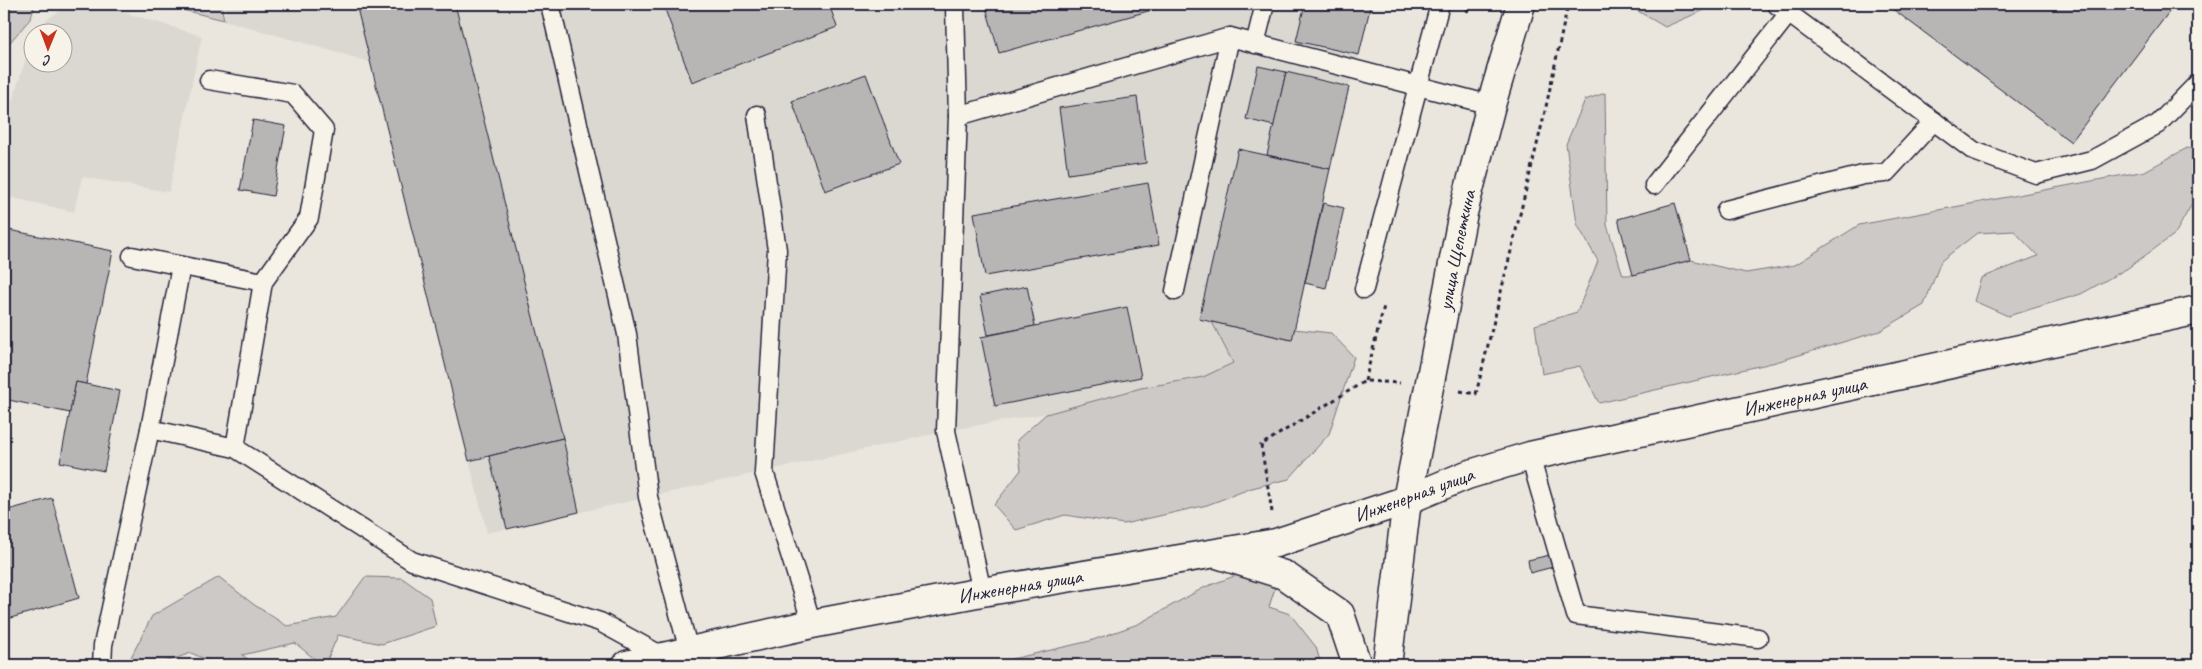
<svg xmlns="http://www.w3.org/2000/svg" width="2202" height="669" viewBox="0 0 2202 669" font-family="Caveat,sans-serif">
<rect width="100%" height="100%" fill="#eae6de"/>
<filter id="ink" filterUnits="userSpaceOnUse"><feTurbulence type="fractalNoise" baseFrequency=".02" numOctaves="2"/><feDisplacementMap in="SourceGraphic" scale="10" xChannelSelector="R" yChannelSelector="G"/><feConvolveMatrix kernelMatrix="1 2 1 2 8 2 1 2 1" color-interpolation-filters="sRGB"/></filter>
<g filter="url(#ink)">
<g fill="#dbd8d2">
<path d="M71 4H97L202 36 169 192 82 177 74 212 5 196 4 126 32 40V62H62V32H35L37 26Z"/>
<path d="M226 4H1371L1359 55 1349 87 1292 340 1279 372 946 431 487 533 370 62 224 20Z"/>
</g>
<g fill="#cdc9c6" stroke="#787680">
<path d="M4 4H35L31 18 4 49Z"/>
<path d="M158 4H221L224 20Z"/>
<path d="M1626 4H1712L1709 8 1665 27Z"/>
<path d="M1605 93 1607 225 1623 275H1633L1691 260 1746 273 1795 265 1859 225 2145 171 2187 148 2198 150V193L2175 234 2128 268 2081 294 2008 316 1974 301 1981 278 2038 256 2014 231 1977 233 1941 261 1924 305 1880 331 1776 362 1599 403 1580 366 1542 374 1535 325 1577 312 1598 261 1577 224 1566 144 1585 100Z"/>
<path d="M1212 322 1291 340 1294 329 1331 333 1354 357 1329 434 1289 479 1252 488 1207 505 1124 524 1065 515 1016 530 994 505 1021 470 1017 440 1046 414 1141 388 1203 377 1233 363Z"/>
<path d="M1237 575 1258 580 1275 588 1269 607 1290 614 1316 647 1321 665H986L1090 641 1138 624 1205 587Z"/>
<path d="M219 577 253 604 287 626 336 617 365 577 402 578 430 598 436 626 382 644 338 635 325 665H322L295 643 242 655 256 665H212V662L191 653 157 665H127L152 616Z"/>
</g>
<g fill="#b8b6b5" stroke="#22223b">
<path d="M356 4H455L563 438 469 461Z"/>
<path d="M663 4H829L837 27 692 82Z"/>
<path d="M985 4H1173L999 53Z"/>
<path d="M1305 4H1371L1359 55 1296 41Z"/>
<path d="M1886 4H2175L2071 142Z"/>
<path d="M1258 66 1286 72 1274 126 1246 119Z"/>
<path d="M1286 72 1349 87 1330 169 1267 155Z"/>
<path d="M866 74 899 164 825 191 792 101Z"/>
<path d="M1137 97 1146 163 1068 174 1059 108Z"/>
<path d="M253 120 286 126 273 196 240 190Z"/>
<path d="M1238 149 1330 169 1292 340 1199 319Z"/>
<path d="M1148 183 1159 245 985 276 974 213Z"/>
<path d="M1323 203 1344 208 1326 288 1305 283Z"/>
<path d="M1675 203 1691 260 1633 275 1618 219Z"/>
<path d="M9 230 113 251 86 384 76 382 70 413 4 399V258Z"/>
<path d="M1027 286 1035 326 988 335 980 296Z"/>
<path d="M1127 307 1141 377 995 406 981 337Z"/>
<path d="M76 382 120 391 104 471 60 462Z"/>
<path d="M563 438 579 512 507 529 489 456Z"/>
<path d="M52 498 79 598 4 620V511Z"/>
<path d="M1550 555 1553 567 1530 573 1528 560Z"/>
</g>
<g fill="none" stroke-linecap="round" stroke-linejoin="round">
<g stroke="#22223b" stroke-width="21">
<g id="service">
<path d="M550 4 627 334 648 497 689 651"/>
<path d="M1776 4 1974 151 2036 174 2092 160 2158 124 2198 83"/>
<path d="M955 7 958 116"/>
<path d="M1255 44 1265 4"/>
<path d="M209 80 293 94 324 130 309 218 263 282 235 448"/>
<path d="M757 115 777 250 764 472 812 624"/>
<path d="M1654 185 1789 13"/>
<path d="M1726 210 1863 175 1886 173 1934 121"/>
<path d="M132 256 263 282"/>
<path d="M1364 289 1440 4"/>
<path d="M1175 291 1230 37"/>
<path d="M150 429 235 448 412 561 600 622 664 657"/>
<path d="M1530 456 1576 615 1758 638"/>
<path d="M982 592 946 431 958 116 1230 37 1491 105"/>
<path d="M102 665 103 645 150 429 181 266"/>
</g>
</g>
<g stroke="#22223b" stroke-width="31">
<g id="minor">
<path id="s1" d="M1407 500 1467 475 1530 456 2198 310"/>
</g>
</g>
<g stroke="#22223b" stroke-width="31">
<g id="tertiary">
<path d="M1220 555 1284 575 1340 614 1357 665"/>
<path id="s2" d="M627 665 812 624 982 592 1276 543 1407 500"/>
</g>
</g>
<g stroke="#22223b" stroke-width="31">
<g id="secondary">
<path id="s3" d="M1387 665 1407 500 1463 213 1491 105 1521 4"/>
</g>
</g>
<g stroke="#22223b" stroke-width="3" stroke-dasharray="4 4" stroke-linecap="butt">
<path d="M1467 12 1469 4"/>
<path d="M1365 381 1384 306"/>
<path d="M1460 391 1476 394 1544 116 1568 4"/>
<path d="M1272 512 1261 445 1365 381 1400 383"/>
</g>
<use href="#service" stroke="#f7f3e8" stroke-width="18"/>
<use href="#minor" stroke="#f7f3e8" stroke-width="28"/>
<use href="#tertiary" stroke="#f7f3e8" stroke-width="28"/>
<use href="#secondary" stroke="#f7f3e8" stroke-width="28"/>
</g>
</g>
<g text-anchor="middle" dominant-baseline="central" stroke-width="4" stroke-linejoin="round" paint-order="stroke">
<g font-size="20" fill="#22223b" stroke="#f7f3e8">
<text stroke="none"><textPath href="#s3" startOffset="421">улица Щепеткина</textPath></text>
<text stroke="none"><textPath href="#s1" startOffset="412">Инженерная улица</textPath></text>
<text transform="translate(1414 495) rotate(-20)">Инженерная улица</text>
<text stroke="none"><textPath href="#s2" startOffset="401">Инженерная улица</textPath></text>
</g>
</g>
<rect width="2202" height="669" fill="none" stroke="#f7f3e8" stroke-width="20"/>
<rect x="10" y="10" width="2182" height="649" fill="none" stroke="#22223b" stroke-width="2" filter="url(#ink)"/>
<g transform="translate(48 48) rotate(181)"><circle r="24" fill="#f7f3e8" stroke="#a29fa3"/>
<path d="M0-4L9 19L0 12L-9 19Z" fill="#c8321e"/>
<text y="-8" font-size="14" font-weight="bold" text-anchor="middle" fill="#22223b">С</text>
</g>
</svg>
